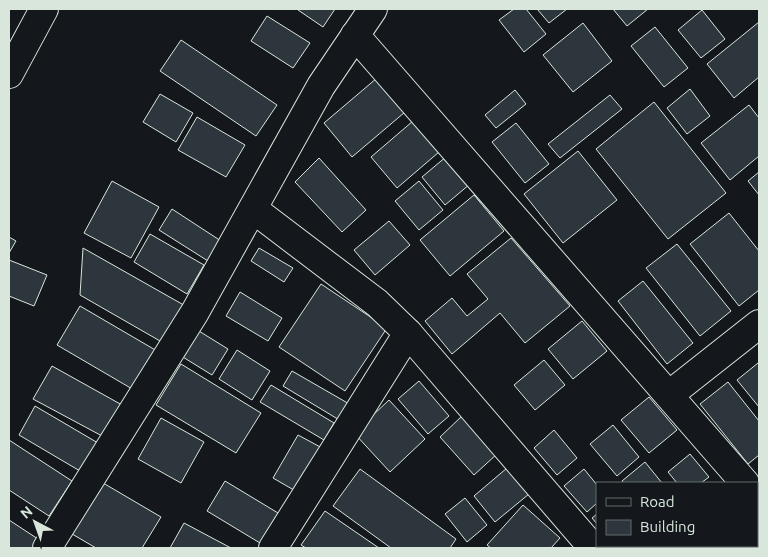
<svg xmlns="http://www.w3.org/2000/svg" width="768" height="557" viewBox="0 0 768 557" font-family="Ubuntu,sans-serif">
<rect width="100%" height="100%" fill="#14181c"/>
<g fill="#2c363c" stroke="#d8e6dc">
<path d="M299 9H335L323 27 298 10Z"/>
<path d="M514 9H526L546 34 524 52 499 20Z"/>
<path d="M537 9H567L549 23Z"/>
<path d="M613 9H648L627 26Z"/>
<path d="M702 10 725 39 701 58 678 30Z"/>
<path d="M267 16 310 43 293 68 251 41Z"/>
<path d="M759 22V77L734 98 707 64Z"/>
<path d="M583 23 612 61 573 92 543 55Z"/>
<path d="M655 27 688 68 664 87 631 46Z"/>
<path d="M181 40 277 105 256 136 160 71Z"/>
<path d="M377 78 405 112 352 157 324 123Z"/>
<path d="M690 89 710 116 687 134 667 108Z"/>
<path d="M515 90 526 104 496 128 485 115Z"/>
<path d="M160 94 193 113 176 142 143 122Z"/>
<path d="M610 95 622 109 560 158 548 144Z"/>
<path d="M654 102 726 193 668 239 596 149Z"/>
<path d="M749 105 759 118V156L730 180 701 143Z"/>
<path d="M197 117 245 145 226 177 178 150Z"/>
<path d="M413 121 439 152 397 188 371 157Z"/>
<path d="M516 123 549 164 525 183 492 142Z"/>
<path d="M578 151 617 200 563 243 524 194Z"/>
<path d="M447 156 470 184 445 205 422 177Z"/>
<path d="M319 158 366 210 342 232 295 182Z"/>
<path d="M759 172V195L748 181Z"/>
<path d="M112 181 159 207 131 258 84 233Z"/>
<path d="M419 181 443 210 419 230 395 201Z"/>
<path d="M474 195 504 231 450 276 420 240Z"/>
<path d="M172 209 221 241 208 261 159 230Z"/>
<path d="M729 213 759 251V290L739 306 690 244Z"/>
<path d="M389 221 410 245 375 275 354 250Z"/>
<path d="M150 234 204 265 187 294 134 262Z"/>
<path d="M9 237 16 241 9 253Z"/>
<path d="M511 238 570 306 525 343 500 313 452 354 425 321 452 298 467 316 488 299 467 274Z"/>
<path d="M677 244 731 311 700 336 646 268Z"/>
<path d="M83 248 189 308 167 345 80 295Z"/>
<path d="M259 248 293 268 284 282 251 261Z"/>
<path d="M9 260 47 275 34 306 9 296Z"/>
<path d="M643 281 693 343 667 364 618 301Z"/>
<path d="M321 284 387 328 345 391 279 347Z"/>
<path d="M240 292 282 318 268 341 226 316Z"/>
<path d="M80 306 157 351 134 390 57 345Z"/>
<path d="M582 321 607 351 573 379 548 349Z"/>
<path d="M194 328 228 349 212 375 178 354Z"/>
<path d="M237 350 270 371 252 400 219 379Z"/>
<path d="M544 360 565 385 535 410 514 385Z"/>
<path d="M758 363 759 365V407L737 380Z"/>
<path d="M181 364 261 413 236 453 156 405Z"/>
<path d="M52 366 122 405 104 437 33 399Z"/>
<path d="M292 371 351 405 341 421 283 386Z"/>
<path d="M419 381 449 416 428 434 398 399Z"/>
<path d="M728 382 759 421V455L748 464 700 404Z"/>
<path d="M271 385 334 423 324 440 260 402Z"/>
<path d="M649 397 677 430 649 453 621 420Z"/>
<path d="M389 400 425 439 390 472 354 433Z"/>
<path d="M35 406 98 443 80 471 19 435Z"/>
<path d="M462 416 497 454 474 475 440 437Z"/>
<path d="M161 418 204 442 181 483 138 459Z"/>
<path d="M613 425 639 457 617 476 590 444Z"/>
<path d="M554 430 577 458 557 475 534 448Z"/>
<path d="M298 435 324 449 299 493 273 478Z"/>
<path d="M9 440 72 481 49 516 9 490Z"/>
<path d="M690 454 709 477 701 483H677L668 472Z"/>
<path d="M645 462 662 483H623L622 481Z"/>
<path d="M507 468 529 494 495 522 474 496Z"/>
<path d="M360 469 456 539 450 548H391L333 506Z"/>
<path d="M584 469 597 485V503L587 512 564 486Z"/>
<path d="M98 480 161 517 142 548H96L67 531Z"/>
<path d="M225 481 278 513 260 543 207 511Z"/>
<path d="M465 498 487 525 467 542 445 514Z"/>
<path d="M523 505 560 538 551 548H491L487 545Z"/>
<path d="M325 511 379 548H306L301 545Z"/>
<path d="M597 514V524L592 518Z"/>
<path d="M9 520 38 539 33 548H9Z"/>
<path d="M184 523 231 548H170Z"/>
<path d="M757 526 759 529V538L757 540Z"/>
<path d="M689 546H715L713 548H686Z"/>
<path d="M738 546H752L749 548H741Z"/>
</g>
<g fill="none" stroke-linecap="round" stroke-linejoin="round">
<g stroke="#d8e6dc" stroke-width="30">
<g id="street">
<path d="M355 35 745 483"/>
<path d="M9 74 44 9"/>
<path d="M253 209 377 303 408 333"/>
<path d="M669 395 759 324"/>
<path d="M47 548 195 312 321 86 373 9"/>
<path d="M273 548 408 333 593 548"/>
<path d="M659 548 661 546"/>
</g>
</g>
<use href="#street" stroke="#14181c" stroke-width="28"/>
</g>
<rect width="768" height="557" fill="none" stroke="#d8e6dc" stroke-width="20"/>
<rect x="596" y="482" width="162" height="65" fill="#14181c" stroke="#626a69"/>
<rect x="606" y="498" width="25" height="8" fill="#14181c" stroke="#626a69"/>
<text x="640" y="507" font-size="15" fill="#d8e6dc">Road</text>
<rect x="606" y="520" width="25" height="15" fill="#2c363c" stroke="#626a69"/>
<text x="640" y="532" font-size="15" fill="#d8e6dc">Building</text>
<g transform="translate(35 522) rotate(319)" stroke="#14181c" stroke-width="4" paint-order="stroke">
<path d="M0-4L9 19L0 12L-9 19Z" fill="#d8e6dc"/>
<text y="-8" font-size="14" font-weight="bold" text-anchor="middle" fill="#d8e6dc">N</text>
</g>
</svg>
